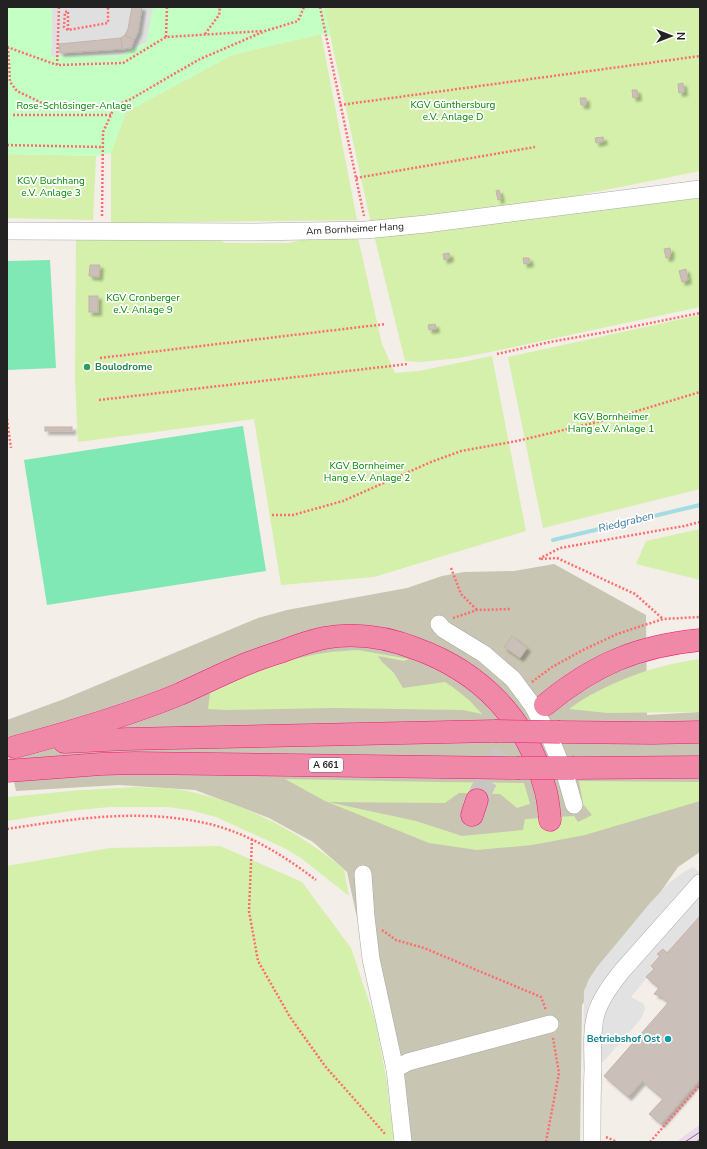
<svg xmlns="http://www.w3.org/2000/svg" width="707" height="1149" viewBox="0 0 707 1149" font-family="'Nunito Sans',sans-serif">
<defs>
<filter id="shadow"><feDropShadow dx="3.5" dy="3.5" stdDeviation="1" flood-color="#0004"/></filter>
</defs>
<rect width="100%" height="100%" fill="#f3eee8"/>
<path fill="#e0dfdf" d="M52 7H164L163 34 120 55 51 56Z"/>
<path fill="#ecd9eb" d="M700 1125V1142H676L691 1131Z"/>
<path fill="#c8c6b2" d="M554 564 646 615 647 715 700 712V852L678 867 582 1005 580 1142H392L396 1140 392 1078 347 872 313 842 269 818 195 790 119 785 16 791 7 751V720L64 699 258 618 287 610 407 588 442 576 464 572 514 571Z"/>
<g fill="#d4f0aa">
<path d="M324 7H700V171L550 201 371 224Z"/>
<path d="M321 34 357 220 111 223V153L126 112 232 55Z"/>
<path d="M7 154 96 156 93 220 7 218Z"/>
<path d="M700 195V307L495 351 459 358 421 362 405 361 374 235Z"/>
<path d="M76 237H210L226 243H289L309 238H358L382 344 395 373 419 371 492 356 526 531 374 577 281 585 254 419 78 442 75 379Z"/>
<path d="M700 315V489L543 528 508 357Z"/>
<path d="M700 529V580L636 564 646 541Z"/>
<path d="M358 650 409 659 404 661 378 656 382 662 394 673 403 688 445 682 454 688 469 700 482 714 463 710 334 708 227 710 208 709 210 693C246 676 284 659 324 653 335 651 347 651 358 650Z"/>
<path d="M700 659V712L607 713 569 709C606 682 655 665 700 659Z"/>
<path d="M700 775V801L585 835 532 845 477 850 429 843 325 801 285 779 438 782 524 783 530 804 517 808 500 794 459 793 445 803 328 802 416 821 462 836 523 830 525 819 574 816 578 822 592 815 583 804 579 781 699 782Z"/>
<path d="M137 787C152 788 167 787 182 790 242 801 298 831 344 869L349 896 301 858 284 848 216 817 190 810 168 807H110L77 810 7 821V797L82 790Z"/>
<path d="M220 846 302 882 351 948 375 1020 386 1077 394 1139 390 1142H7V866L110 848Z"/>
</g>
<path fill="#c4ffc3" d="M7 7H52L51 56 120 55 146 43 153 7H324L331 36 321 34 232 55 126 112 111 153 96 156 7 154Z"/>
<g fill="#7fe8b4">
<path d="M50 260 56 368 7 370V261Z"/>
<path d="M243 426 266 571 47 605 24 460Z"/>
</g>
<path fill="#e2e2e2" d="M693 867 700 873V916L667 953 663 949 658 954 660 956 651 966 654 969 631 997 644 1004 645 1008 644 1012 640 1020 603 1062 593 1070H583L584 991 589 979 597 967 650 903 669 883 684 872Z"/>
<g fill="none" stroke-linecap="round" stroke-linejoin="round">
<path stroke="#a4dce4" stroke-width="4" d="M553 540 700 505"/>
</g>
<g fill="#cbbfba" stroke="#c6b2a8" filter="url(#shadow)">
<path d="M132 7H142L138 32 134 40 125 35 128 29Z"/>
<path d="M125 35 134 40 131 48 122 49 121 38Z"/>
<path d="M121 38 122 49 60 53 59 44Z"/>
<path d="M683 83 684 92 679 93 678 84Z"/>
<path d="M632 90H637L638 97 633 98Z"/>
<path d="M580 98H586V105H581Z"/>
<path d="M603 137 604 141 596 143 595 138Z"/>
<path d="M499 190 501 199 498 200 496 191Z"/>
<path d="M670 248 671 254H670V257L666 258 664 249Z"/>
<path d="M449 253 450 258 444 260 443 254Z"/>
<path d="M523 258H529L530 263 524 264Z"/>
<path d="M90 265H100L99 277 89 276Z"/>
<path d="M686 269 688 280 682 282 679 271Z"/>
<rect x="89" y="296" width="9" height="16"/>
<path d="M435 324 436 329 429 330 428 325Z"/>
<rect x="45" y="427" width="27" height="4"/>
<path d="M512 636 527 648 520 658 504 647Z"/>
<path d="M700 916V1079L661 1124 649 1114 663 1099 642 1081 628 1097 604 1076 668 1003 660 996 654 994 659 988 646 977 654 969 651 966 660 956 657 954 663 949 667 953Z"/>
</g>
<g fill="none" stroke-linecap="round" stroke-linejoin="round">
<path stroke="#c9c5c0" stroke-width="22" stroke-dasharray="22 11" stroke-linecap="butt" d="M477 800C495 760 513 736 545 705"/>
<g stroke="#a9a9a9" stroke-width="18">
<g id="minor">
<path d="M7 231 251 232 366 230 426 224 700 189"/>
<path d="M439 624 443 629 484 654 513 679 533 706 550 738 565 774 574 805"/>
<path d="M363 874 366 917 371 959 395 1069 403 1142"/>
<path d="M395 1069 408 1062 550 1024"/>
<path d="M592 1142C592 1118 592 1093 593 1069 593 1051 591 1031 596 1014 601 998 611 985 621 972L700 883"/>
</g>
</g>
<g stroke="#ed1978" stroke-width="23">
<g id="highway">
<path d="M545 705C593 665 637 646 700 640"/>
<path d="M560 732 652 733 700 732"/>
<path d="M64 742 127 739 495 731"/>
<path d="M15 747C71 732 127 716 180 694 202 684 224 673 246 664 258 659 271 655 283 651 296 646 310 641 324 638 356 632 387 637 417 649 480 672 527 719 544 785 548 796 549 808 550 820"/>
<path d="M574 768 700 767"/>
<path d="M7 771 101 764 135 763 517 768"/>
<path d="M472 815 477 800"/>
</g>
</g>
<g stroke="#ff6c6d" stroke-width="2.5" stroke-dasharray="2 2" stroke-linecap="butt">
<path d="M59 7 57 65 123 63 166 37 262 31"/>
<path d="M320 7 364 216"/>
<path d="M68 30V11L65 12 64 27 68 30 108 23V7"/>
<path d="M205 34 219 15 220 7"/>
<path d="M166 37 167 7"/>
<path d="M7 47 57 65"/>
<path d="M8 47 10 82 17 91 42 103 85 108 115 106"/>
<path d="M340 105 700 56"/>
<path d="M13 115H111"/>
<path d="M7 145 102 147"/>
<path d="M356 178 535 147"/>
<path d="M102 216 103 132 115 106 131 99 198 60 265 31 298 21 304 7"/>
<path d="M497 354 550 342 606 332 700 313"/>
<path d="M100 358 386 324"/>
<path d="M99 400 408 364"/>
<path d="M7 419 11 448"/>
<path d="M272 515H293L343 501 431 462 461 451 517 441 614 418 700 392"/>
<path d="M539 559 560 548 684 526 700 522"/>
<path d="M541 559 557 558 635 594 663 619"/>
<path d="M451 568 461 594 477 610"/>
<path d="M453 618 477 610 511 609"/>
<path d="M532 682 552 667 583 650 617 634 663 619 700 617"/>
<path d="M7 829C70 819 137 809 200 822 243 830 282 854 316 880"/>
<path d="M252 839 249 911 258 961 290 1017 325 1066 386 1135"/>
<path d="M382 930 396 940 424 948 541 997 546 1010"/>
<path d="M606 1137 617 1142"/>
<path d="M546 1142 559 1073 553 1038"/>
<path d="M650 1142 700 1085"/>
</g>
<use href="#minor" stroke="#fff" stroke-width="17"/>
<use href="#highway" stroke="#f089a7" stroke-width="22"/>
<g stroke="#707070" stroke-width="1">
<path d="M685 1142 700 1132"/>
<path d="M696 1142 700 1139"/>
</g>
<g stroke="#ed1978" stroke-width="23" stroke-linecap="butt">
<g id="highway-bridge">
<path d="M495 731 560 732"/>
<path d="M517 768H574"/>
</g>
</g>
<use href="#highway-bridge" stroke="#f089a7" stroke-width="22"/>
</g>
<circle fill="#2e9e5b" stroke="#fff" stroke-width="1.5" cx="87" cy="367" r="4"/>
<circle fill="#0f9aa8" stroke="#fff" stroke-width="1.5" cx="668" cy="1039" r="4"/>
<g text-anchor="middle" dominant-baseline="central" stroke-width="3.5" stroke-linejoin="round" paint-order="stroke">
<rect fill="#fff" stroke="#646464" stroke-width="1" x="309" y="758" width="34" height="14" rx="3"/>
<g font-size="9" font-weight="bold" fill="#222">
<text x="326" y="765">A 661</text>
</g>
<g font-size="10" fill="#058902" stroke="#fff">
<text x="453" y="105">KGV Günthersburg<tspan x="453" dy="12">e.V. Anlage D</tspan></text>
<text x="74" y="106">Rose-Schlösinger-Anlage</text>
<text x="51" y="181">KGV Buchhang<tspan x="51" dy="12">e.V. Anlage 3</tspan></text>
<text x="143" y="298">KGV Cronberger<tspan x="143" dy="12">e.V. Anlage 9</tspan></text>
<text x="611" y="417">KGV Bornheimer<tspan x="611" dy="12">Hang e.V. Anlage 1</tspan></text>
<text x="367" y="466">KGV Bornheimer<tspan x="367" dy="12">Hang e.V. Anlage 2</tspan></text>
</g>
<g font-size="10" fill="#222" stroke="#fff">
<text transform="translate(355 229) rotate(-3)">Am Bornheimer Hang</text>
</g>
<g font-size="10" font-weight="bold" fill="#27864d" stroke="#fff" text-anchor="start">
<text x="95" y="367">Boulodrome</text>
</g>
<g font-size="10" font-weight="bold" fill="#0d838f" stroke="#fff" text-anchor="end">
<text x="660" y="1039">Betriebshof Ost</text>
</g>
<g font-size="11" font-style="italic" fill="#3c7aa2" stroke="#fff">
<text transform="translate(626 522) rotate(-14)">Riedgraben</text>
</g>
</g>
<rect width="707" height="1149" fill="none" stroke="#222222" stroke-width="16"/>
<g transform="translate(671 36) rotate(90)" stroke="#ffffff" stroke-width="3" paint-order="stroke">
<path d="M0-3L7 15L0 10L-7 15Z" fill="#222222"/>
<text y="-6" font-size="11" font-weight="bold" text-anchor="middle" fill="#222222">N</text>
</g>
</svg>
